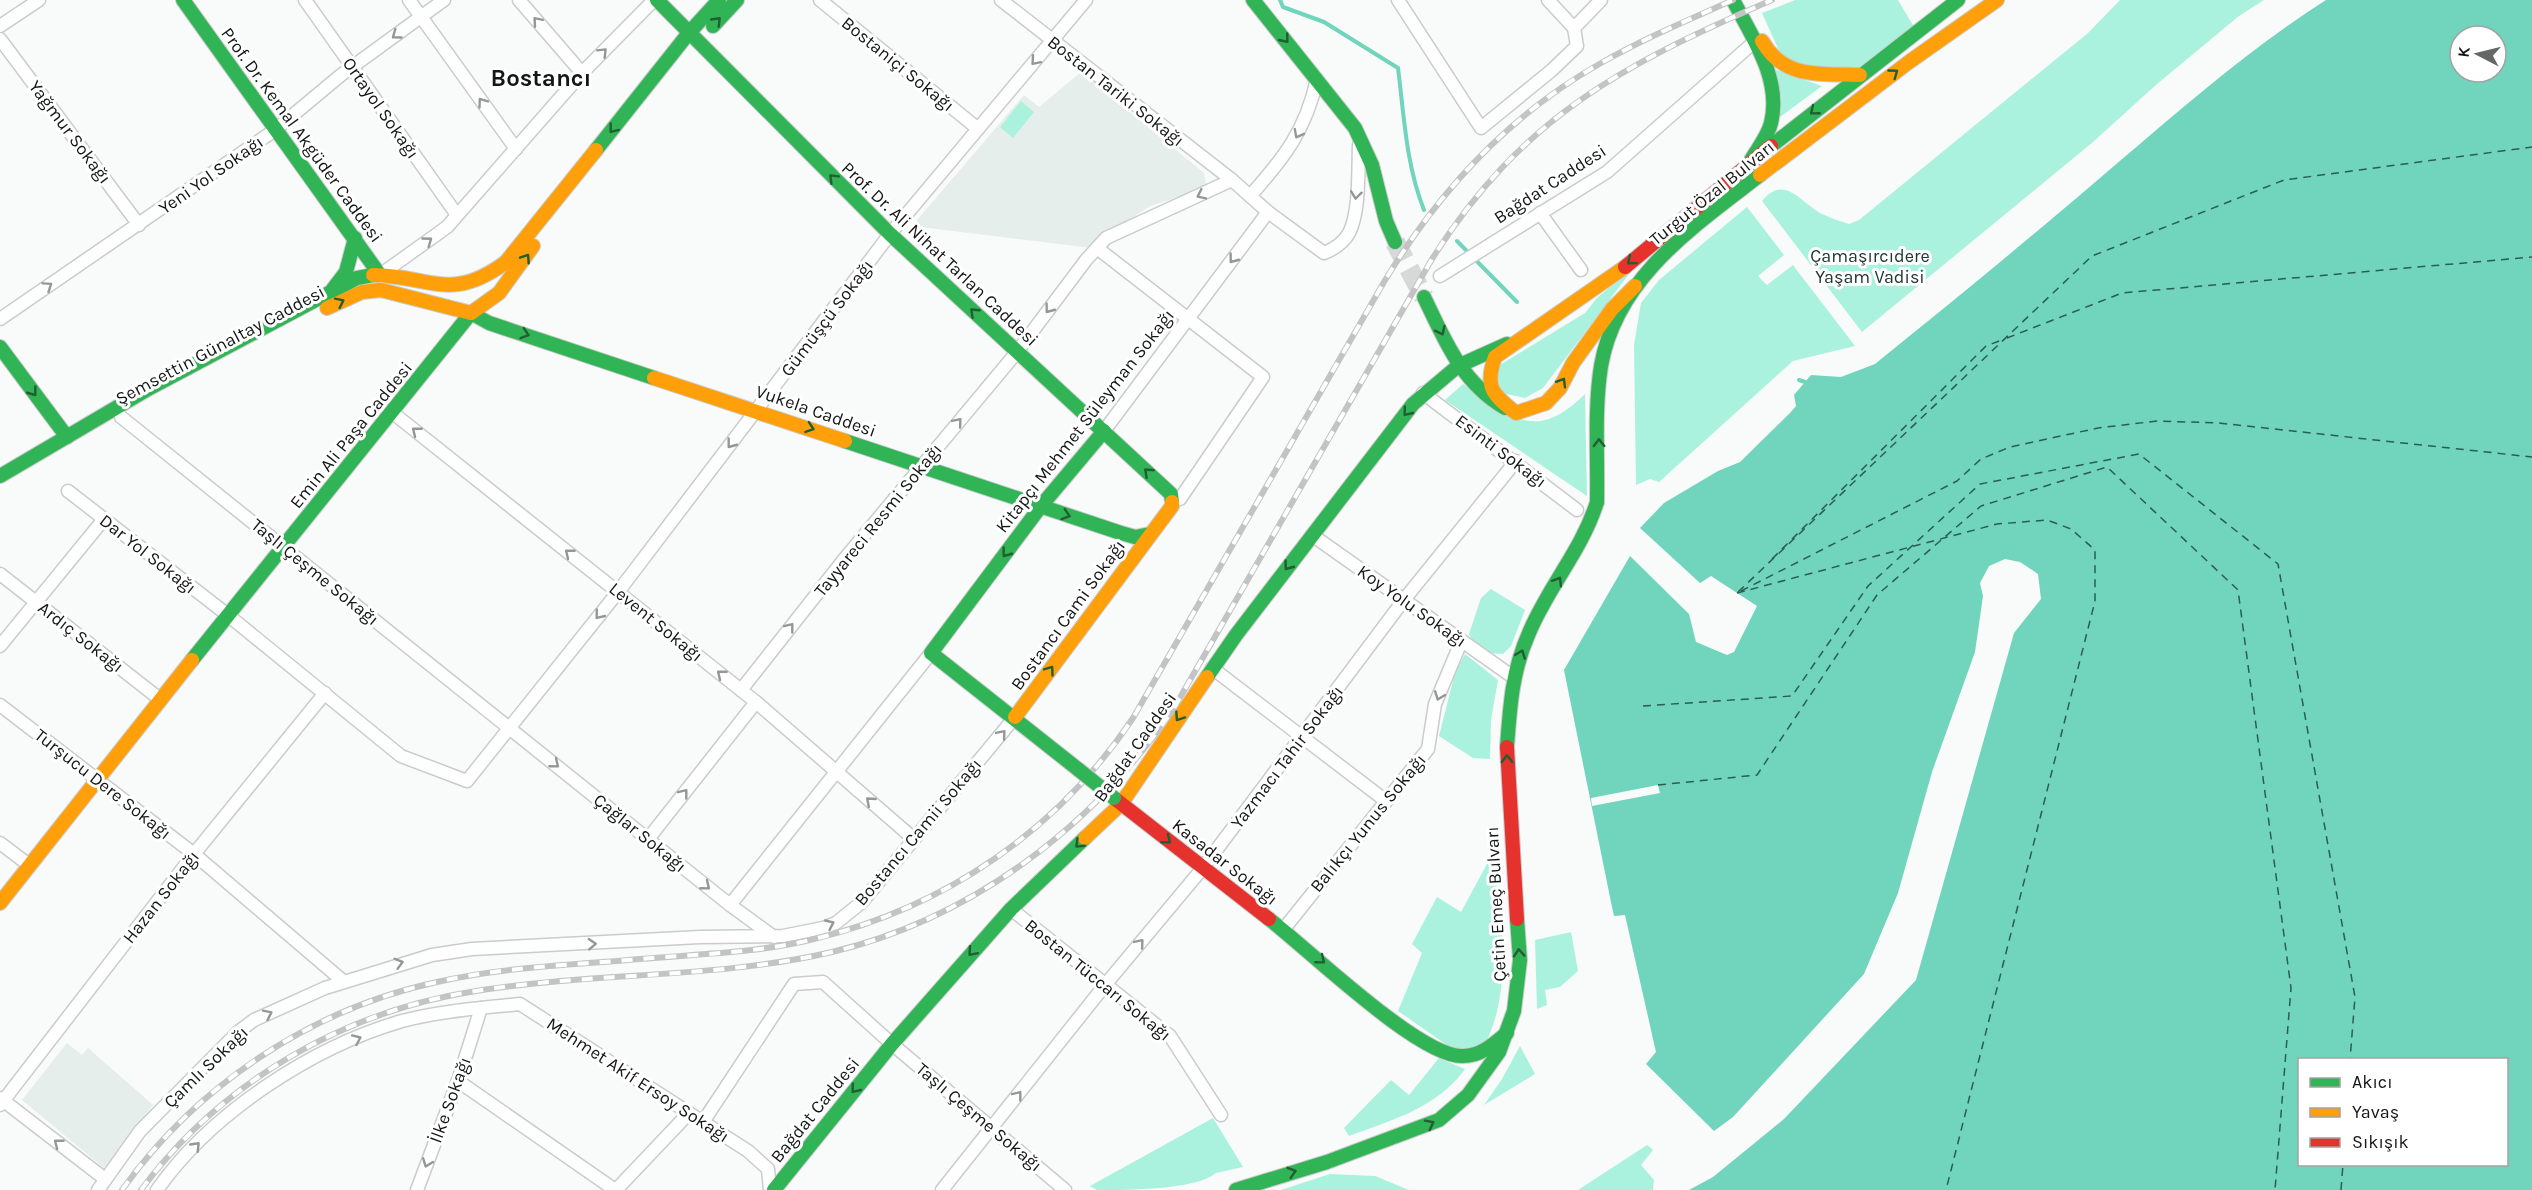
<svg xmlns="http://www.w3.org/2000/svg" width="2532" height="1190" viewBox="0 0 2532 1190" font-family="Karla,sans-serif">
<rect width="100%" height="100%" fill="#f8fbfa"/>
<g fill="#e5eeeb">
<path d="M1081 72 1204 173 1207 188 1150 206 1107 234 1091 248 912 226 1024 95 1039 107Z"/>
<path d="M67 1043 82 1055 88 1048 153 1105 104 1168 22 1100Z"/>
</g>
<g fill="#aaf2de">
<path d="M1795 0H1898L1914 27 1857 69 1797 65 1781 55 1762 13Z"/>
<path d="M2120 0H2264L2239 16 2157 84 2093 142 1862 332 1762 201C1784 173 1801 203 1822 214 1830 218 1840 221 1849 224L1859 220 2088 33Z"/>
<path d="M1774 69 1822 86 1776 120Z"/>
<path d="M1021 101 1034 112 1013 138 1000 127Z"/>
<path d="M1747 207 1784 255 1758 276 1767 285 1793 265 1855 346 1793 361 1659 482 1650 479 1636 485 1634 345 1641 303 1659 280Z"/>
<path d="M1635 266 1543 388 1525 398 1502 393 1495 368 1585 313 1597 298Z"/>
<path d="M1463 384C1511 416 1535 444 1585 394L1587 496 1445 400Z"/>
<path d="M1491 589 1525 610 1511 646 1503 654 1487 653 1476 648 1469 634 1481 598Z"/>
<path d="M1465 654 1498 680 1491 720 1490 759 1473 758 1439 736 1455 673Z"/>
<path d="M1494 851C1500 915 1515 990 1483 1048L1454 1050 1398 1011 1422 953 1412 944 1437 897 1461 912Z"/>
<path d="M1571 932 1578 971 1560 987 1545 990 1547 1005 1537 1009 1535 940Z"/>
<path d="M1520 1046 1535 1074 1484 1105 1502 1079Z"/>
<path d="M1439 1058 1465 1069C1437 1108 1392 1120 1349 1136L1344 1128 1391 1080 1409 1095Z"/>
<path d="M1213 1118 1243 1167 1216 1173C1196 1190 1128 1190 1097 1190L1090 1186Z"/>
<path d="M1647 1145 1653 1150 1641 1165 1654 1180 1653 1190H1578Z"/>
<path d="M1330 1174 1375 1176 1409 1190H1281Z"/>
</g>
<path fill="#71d4bd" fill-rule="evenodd" d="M2326 0H2532V1190H1689L1713 1177 1784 1119 1916 980 2014 633 2041 599 2038 574 2020 562 2005 559 1989 566 1980 583 1983 596 1975 652 1932 772 1898 893 1864 974 1733 1117 1714 1131 1646 1064 1656 1052 1625 915 1614 916 1612 907 1564 670 1630 556 1689 614 1696 642 1727 655 1734 652 1757 606 1711 576 1700 583 1640 528 1664 503 1718 471 1740 462 1790 413 1796 406 1794 395 1811 375 1841 377 1875 364C1958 297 2040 230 2121 160 2187 104 2252 47 2326 0ZM2460 36H2496V72H2460ZM2300 1060H2506V1164H2300Z"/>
<path fill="#f8fbfa" d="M1658 785 1660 793 1592 806 1591 798Z"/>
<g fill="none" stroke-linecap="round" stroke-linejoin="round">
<g stroke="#71d4bd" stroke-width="4">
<path d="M1280 0 1283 7 1324 22 1398 68C1404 115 1406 165 1424 210"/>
<path d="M1457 241 1517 302"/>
<path d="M1799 380 1805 382"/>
</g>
<g stroke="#295f51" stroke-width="1.5" stroke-dasharray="8 6" stroke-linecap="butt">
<path d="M2007 338 2122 293 2532 257"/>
<path d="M1772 559 1986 346 2002 340"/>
<path d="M1741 591 1957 481 1981 459 2010 447 2098 428 2157 421 2219 423 2532 457"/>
<path d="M1738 592 2092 256 2284 180 2532 147"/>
<path d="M1737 593 1997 524 2047 520 2071 529 2095 550V601L1946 1190"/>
<path d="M1643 706 1792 696 1868 586 1980 484 2139 454 2278 564 2355 997 2350 1060"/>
<path d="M1658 785 1757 775 1877 595 1981 506 2107 467 2238 590 2291 988 2275 1190"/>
<path d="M2341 1190 2343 1164"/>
</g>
<path stroke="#d6d9d8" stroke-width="20" stroke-dasharray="20 10" stroke-linecap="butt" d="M1395 242 1424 297"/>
<g stroke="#cacccc" stroke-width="15">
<g id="street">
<path d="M305 0 457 215"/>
<path d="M409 0 516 149"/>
<path d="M519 0 582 73"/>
<path d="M820 0 977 128"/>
<path d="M1001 0 1232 180"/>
<path d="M1398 0 1481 128 1552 70 1577 46 1574 28"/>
<path d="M1548 0 1574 28"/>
<path d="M0 26 39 0"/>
<path d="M1574 28 1601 0"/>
<path d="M0 39 139 225"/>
<path d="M1250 196C1284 158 1306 130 1317 79"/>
<path d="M1540 213 1581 270"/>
<path d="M1097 248 1263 377 1180 499"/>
<path d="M1440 276 1607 172 1753 43"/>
<path d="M382 277 380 275 447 227 582 73 654 0"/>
<path d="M0 319 275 130 341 75 444 0"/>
<path d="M1423 393 1577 510"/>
<path d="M393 413 756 702 914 839"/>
<path d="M121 417 730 905 774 937"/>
<path d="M1104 431 1268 212"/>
<path d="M68 491 229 616 401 756 467 781 618 592 890 234 1086 0"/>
<path d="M1312 535 1513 677"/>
<path d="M0 574 161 700"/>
<path d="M0 646 104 519"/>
<path d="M1212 668 1386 801"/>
<path d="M741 690 846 557 1017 352 1086 260 1106 238 1232 180 1268 212 1324 253C1334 249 1343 244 1349 233 1360 212 1358 170 1359 145"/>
<path d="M0 705 194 854 343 981"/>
<path d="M648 839 756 702"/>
<path d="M0 843 29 865"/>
<path d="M730 905 931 653"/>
<path d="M1011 909 1170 1036 1221 1115"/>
<path d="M1283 930 1428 749 1435 704 1461 642"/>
<path d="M458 1081 615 1190"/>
<path d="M0 1098 105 1179"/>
<path d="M0 1105 194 854 325 693"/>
<path d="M703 1122 794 984 823 982 892 1044 1065 1190"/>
<path d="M98 1190 140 1131 238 1032 254 1020 325 988 432 955 472 949 700 937 783 936 823 928 836 923 862 902 1015 717"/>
<path d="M157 1190C211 1113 312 1047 402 1021 440 1011 481 1008 520 1004L748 1151 768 1169 770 1190"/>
<path d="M417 1190 458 1081 481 1008"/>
<path d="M616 1190 689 1113"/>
<path d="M942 1190 1105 985 1202 869 1403 601 1516 461"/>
</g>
</g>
<g stroke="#cacccc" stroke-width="16">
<g id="fast">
<path d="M183 0 380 275"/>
<path d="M657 0 890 234 1171 494 1172 502"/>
<path d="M1253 0 1355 128 1372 165 1386 221 1395 242"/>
<path d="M1733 0C1752 37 1782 79 1771 123 1768 136 1758 148 1751 160"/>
<path d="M713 26 737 0"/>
<path d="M1771 146 1958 0"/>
<path d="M596 150 688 34 719 0"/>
<path d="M333 289 346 272 355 238"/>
<path d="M1424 297C1445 341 1462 383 1505 408"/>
<path d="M0 347 67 437"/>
<path d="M845 441 1121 533 1135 537 1150 534"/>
<path d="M0 476 148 389 357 278 373 275"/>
<path d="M1597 502C1598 457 1594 410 1601 366 1616 278 1694 226 1760 175"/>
<path d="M192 660 471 313 489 323 654 378"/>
<path d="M1207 677 1236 635 1413 404 1458 366 1507 344"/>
<path d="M1507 747C1510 706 1512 671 1529 633 1548 587 1582 550 1597 502"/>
<path d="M1079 770 931 653 1041 506 1104 431"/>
<path d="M1269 919C1307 948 1420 1058 1463 1056 1481 1056 1494 1044 1507 1033"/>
<path d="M774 1190 892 1044 1011 909 1085 838"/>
<path d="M1236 1190 1327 1162 1439 1120 1468 1095 1499 1052 1514 1011 1520 960 1517 919"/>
</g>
</g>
<g stroke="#cacccc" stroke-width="16">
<g id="slow">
<path d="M1762 41C1784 80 1821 73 1860 75"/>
<path d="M1760 175 1909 62 1997 0"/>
<path d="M1625 267 1495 357C1484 387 1493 395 1516 413L1546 403 1560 388 1573 363 1612 309 1635 286"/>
<path d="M373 275C431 276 451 303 506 262L596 150"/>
<path d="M327 308 362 292 381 290 471 313"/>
<path d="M471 313 499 293 533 246"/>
<path d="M654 378 845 441"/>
<path d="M1015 717 1172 506V502"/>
<path d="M1085 838 1121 804 1207 677"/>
<path d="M0 903 192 660"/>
</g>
</g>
<g stroke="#cacccc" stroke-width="16">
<g id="jam">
<path d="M1625 267 1771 146"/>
<path d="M1507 747 1517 919"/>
<path d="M1114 798 1269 919"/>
</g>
</g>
<use href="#street" stroke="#fefefe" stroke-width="12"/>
<use href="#fast" stroke="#30b455" stroke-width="14"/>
<use href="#slow" stroke="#ff9f0a" stroke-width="14"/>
<use href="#jam" stroke="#e5322d" stroke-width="14"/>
<g stroke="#c2c3c2" stroke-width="6">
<g id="rail">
<path d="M122 1190C196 1086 311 1009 437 982 503 967 572 965 640 959 698 954 758 953 814 939 946 907 1058 830 1133 718L1384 282C1438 192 1509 115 1601 63 1643 39 1688 20 1733 0"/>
<path d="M141 1190C221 1082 344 1011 476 991 594 972 716 979 832 952 973 918 1093 827 1174 708L1432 259C1522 117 1622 65 1772 0"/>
</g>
</g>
<use href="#rail" stroke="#fff" stroke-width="4" stroke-dasharray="11" stroke-linecap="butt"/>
<g stroke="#cacccc" stroke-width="16" stroke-linecap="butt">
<path id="fast-bridge" d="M1079 770 1114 798"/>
</g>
<use href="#fast-bridge" stroke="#30b455" stroke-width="14"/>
</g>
<defs><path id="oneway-chevron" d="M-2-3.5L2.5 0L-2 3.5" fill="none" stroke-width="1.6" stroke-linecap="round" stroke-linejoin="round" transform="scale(1.5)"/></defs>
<g stroke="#959696">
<use href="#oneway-chevron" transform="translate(537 21) rotate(-131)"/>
<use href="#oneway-chevron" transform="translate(396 35) rotate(144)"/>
<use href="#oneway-chevron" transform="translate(603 52) rotate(-45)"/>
<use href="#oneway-chevron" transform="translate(1035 61) rotate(131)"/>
<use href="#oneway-chevron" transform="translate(482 102) rotate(-126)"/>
<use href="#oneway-chevron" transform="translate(1298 134) rotate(118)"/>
<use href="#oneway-chevron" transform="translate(1201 195) rotate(154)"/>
<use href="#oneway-chevron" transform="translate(1356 195) rotate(97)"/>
<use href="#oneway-chevron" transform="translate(428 241) rotate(-36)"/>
<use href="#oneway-chevron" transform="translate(1233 259) rotate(127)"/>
<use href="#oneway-chevron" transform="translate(48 286) rotate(-34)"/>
<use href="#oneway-chevron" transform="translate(1049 309) rotate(127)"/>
<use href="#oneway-chevron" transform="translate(958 422) rotate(-50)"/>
<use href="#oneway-chevron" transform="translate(416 431) rotate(-141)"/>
<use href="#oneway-chevron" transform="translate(731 444) rotate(127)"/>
<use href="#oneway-chevron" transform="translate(569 553) rotate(-141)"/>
<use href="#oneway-chevron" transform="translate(599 615) rotate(129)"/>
<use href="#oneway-chevron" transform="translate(790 627) rotate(-52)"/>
<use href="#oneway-chevron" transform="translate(721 674) rotate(-141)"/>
<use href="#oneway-chevron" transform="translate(1439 696) rotate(111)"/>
<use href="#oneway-chevron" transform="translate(1002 734) rotate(-50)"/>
<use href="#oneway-chevron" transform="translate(555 764) rotate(39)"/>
<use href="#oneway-chevron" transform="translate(684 793) rotate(-52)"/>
<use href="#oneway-chevron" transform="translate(870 801) rotate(-139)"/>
<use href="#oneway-chevron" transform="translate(706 886) rotate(39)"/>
<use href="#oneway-chevron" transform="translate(830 924) rotate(-25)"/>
<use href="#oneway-chevron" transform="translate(1140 943) rotate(-50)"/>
<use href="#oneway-chevron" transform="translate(592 944) rotate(-3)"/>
<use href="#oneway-chevron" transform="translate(399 963) rotate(-16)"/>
<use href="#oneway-chevron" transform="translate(268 1014) rotate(-26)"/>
<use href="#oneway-chevron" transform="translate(357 1039) rotate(-24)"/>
<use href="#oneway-chevron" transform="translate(1018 1095) rotate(-52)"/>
<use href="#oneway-chevron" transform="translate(58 1143) rotate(-142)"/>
<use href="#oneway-chevron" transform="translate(196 1146) rotate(-46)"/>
<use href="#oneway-chevron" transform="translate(427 1163) rotate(111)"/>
</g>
<g stroke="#215e32">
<use href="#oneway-chevron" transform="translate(717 21) rotate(-46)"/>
<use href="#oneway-chevron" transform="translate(1285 39) rotate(51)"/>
<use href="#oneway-chevron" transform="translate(1894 73) rotate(-36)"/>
<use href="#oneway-chevron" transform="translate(1814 111) rotate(141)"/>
<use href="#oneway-chevron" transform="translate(613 129) rotate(128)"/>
<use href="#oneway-chevron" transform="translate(833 178) rotate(-135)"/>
<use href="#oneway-chevron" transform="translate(526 258) rotate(-56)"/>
<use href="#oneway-chevron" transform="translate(1631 261) rotate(140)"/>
<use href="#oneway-chevron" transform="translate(340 302) rotate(-26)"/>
<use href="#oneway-chevron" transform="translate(974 312) rotate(-137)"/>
<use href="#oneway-chevron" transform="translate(1441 331) rotate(64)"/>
<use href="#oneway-chevron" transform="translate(525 334) rotate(18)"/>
<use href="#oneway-chevron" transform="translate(1562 382) rotate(-59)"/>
<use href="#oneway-chevron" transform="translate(33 392) rotate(53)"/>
<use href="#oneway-chevron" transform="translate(1407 412) rotate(129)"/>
<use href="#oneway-chevron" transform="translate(810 428) rotate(19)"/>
<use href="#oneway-chevron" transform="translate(1599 443) rotate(-91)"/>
<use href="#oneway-chevron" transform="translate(1148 472) rotate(-137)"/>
<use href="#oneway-chevron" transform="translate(1066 515) rotate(18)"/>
<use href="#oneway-chevron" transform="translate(1006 553) rotate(127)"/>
<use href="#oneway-chevron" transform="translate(1288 566) rotate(127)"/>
<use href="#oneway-chevron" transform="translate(1558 581) rotate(-59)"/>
<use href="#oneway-chevron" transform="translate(1521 654) rotate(-69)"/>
<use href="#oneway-chevron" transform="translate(1050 670) rotate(-54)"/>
<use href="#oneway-chevron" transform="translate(1179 717) rotate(124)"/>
<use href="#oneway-chevron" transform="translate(1507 759) rotate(-91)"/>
<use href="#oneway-chevron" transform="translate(1167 840) rotate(39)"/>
<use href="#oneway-chevron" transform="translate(1079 844) rotate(136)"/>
<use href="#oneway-chevron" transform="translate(972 952) rotate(131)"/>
<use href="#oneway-chevron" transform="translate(1519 953) rotate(-94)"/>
<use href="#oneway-chevron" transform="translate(1321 960) rotate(39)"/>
<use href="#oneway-chevron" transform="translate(855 1089) rotate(129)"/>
<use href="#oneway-chevron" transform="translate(1430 1124) rotate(-27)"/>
<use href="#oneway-chevron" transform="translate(1292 1172) rotate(-17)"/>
</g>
<g text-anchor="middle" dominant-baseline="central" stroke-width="6" stroke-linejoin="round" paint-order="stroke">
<g font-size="18" fill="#151716" stroke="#fff">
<text transform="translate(898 64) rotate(39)">Bostaniçi Sokağı</text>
<text transform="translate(1116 91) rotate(38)">Bostan Tariki Sokağı</text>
<text transform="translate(381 108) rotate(55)">Ortayol Sokağı</text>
<text transform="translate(70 132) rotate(53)">Yağmur Sokağı</text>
<text transform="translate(302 135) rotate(54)">Prof. Dr. Kemal Akgüder Caddesi</text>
<text transform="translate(211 175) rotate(-35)">Yeni Yol Sokağı</text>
<text transform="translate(1550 184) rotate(-33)">Bağdat Caddesi</text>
<text transform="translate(1712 193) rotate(-39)">Turgut Özal Bulvarı</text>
<text transform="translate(940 254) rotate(43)">Prof. Dr. Ali Nihat Tarlan Caddesi</text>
<text transform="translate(827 318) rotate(-53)">Gümüşçü Sokağı</text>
<text transform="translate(220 345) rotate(-28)">Şemsettin Günaltay Caddesi</text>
<text transform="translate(816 411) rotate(19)">Vukela Caddesi</text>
<text transform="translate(1085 421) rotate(-52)">Kitapçı Mehmet Süleyman Sokağı</text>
<text transform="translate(351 435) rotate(-51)">Emin Ali Paşa Caddesi</text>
<text transform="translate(1501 451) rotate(37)">Esinti Sokağı</text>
<text transform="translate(878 520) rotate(-51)">Tayyareci Resmi Sokağı</text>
<text transform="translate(148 554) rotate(38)">Dar Yol Sokağı</text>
<text transform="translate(315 572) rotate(39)">Taşlı Çeşme Sokağı</text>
<text transform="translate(1412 606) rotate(35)">Koy Yolu Sokağı</text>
<text transform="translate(1068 615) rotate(-54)">Bostancı Cami Sokağı</text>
<text transform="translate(656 622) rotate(39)">Levent Sokağı</text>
<text transform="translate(81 637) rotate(38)">Ardıç Sokağı</text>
<text transform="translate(1135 747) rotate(-55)">Bağdat Caddesi</text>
<text transform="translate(1287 757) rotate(-53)">Yazmacı Tahir Sokağı</text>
<text transform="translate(103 784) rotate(38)">Turşucu Dere Sokağı</text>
<text transform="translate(1368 823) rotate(-51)">Balıkçı Yunus Sokağı</text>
<text transform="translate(918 832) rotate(-50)">Bostancı Camii Sokağı</text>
<text transform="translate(640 833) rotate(39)">Çağlar Sokağı</text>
<text transform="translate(1225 862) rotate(38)">Kasadar Sokağı</text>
<text transform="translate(161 897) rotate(-52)">Hazan Sokağı</text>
<text transform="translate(1496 904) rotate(-93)">Çetin Emeç Bulvarı</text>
<text transform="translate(1098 980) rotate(39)">Bostan Tüccarı Sokağı</text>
<text transform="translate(206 1067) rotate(-44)">Çamlı Sokağı</text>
<text transform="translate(638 1080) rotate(33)">Mehmet Akif Ersoy Sokağı</text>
<text transform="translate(450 1100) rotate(-70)">İlke Sokağı</text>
<text transform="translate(815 1110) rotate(-51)">Bağdat Caddesi</text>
<text transform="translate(979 1117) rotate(40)">Taşlı Çeşme Sokağı</text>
</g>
<g font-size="18" fill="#203730" stroke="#fff">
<text x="1870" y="256">Çamaşırcıdere<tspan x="1870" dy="21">Yaşam Vadisi</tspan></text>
</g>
<g font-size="24" font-weight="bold" fill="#151716" stroke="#fff">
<text x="541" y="78">Bostancı</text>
</g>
</g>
<rect x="2298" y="1058" width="210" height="108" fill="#ffffff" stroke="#a1a2a2" stroke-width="1.5"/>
<rect x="2310" y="1078" width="30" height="9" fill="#30b455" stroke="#a1a2a2" stroke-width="1.5"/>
<text x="2352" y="1088" font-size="18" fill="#151716">Akıcı</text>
<rect x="2310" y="1108" width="30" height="9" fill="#ff9f0a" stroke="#a1a2a2" stroke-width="1.5"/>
<text x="2352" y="1118" font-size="18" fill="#151716">Yavaş</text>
<rect x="2310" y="1138" width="30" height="9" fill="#e5322d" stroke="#a1a2a2" stroke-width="1.5"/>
<text x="2352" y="1148" font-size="18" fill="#151716">Sıkışık</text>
<g transform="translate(2478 54) rotate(277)"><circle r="28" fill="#ffffff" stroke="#a1a2a2" stroke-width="1.5"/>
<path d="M0-4.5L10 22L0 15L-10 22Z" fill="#646766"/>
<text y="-9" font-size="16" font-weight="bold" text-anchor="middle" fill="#151716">K</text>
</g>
</svg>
